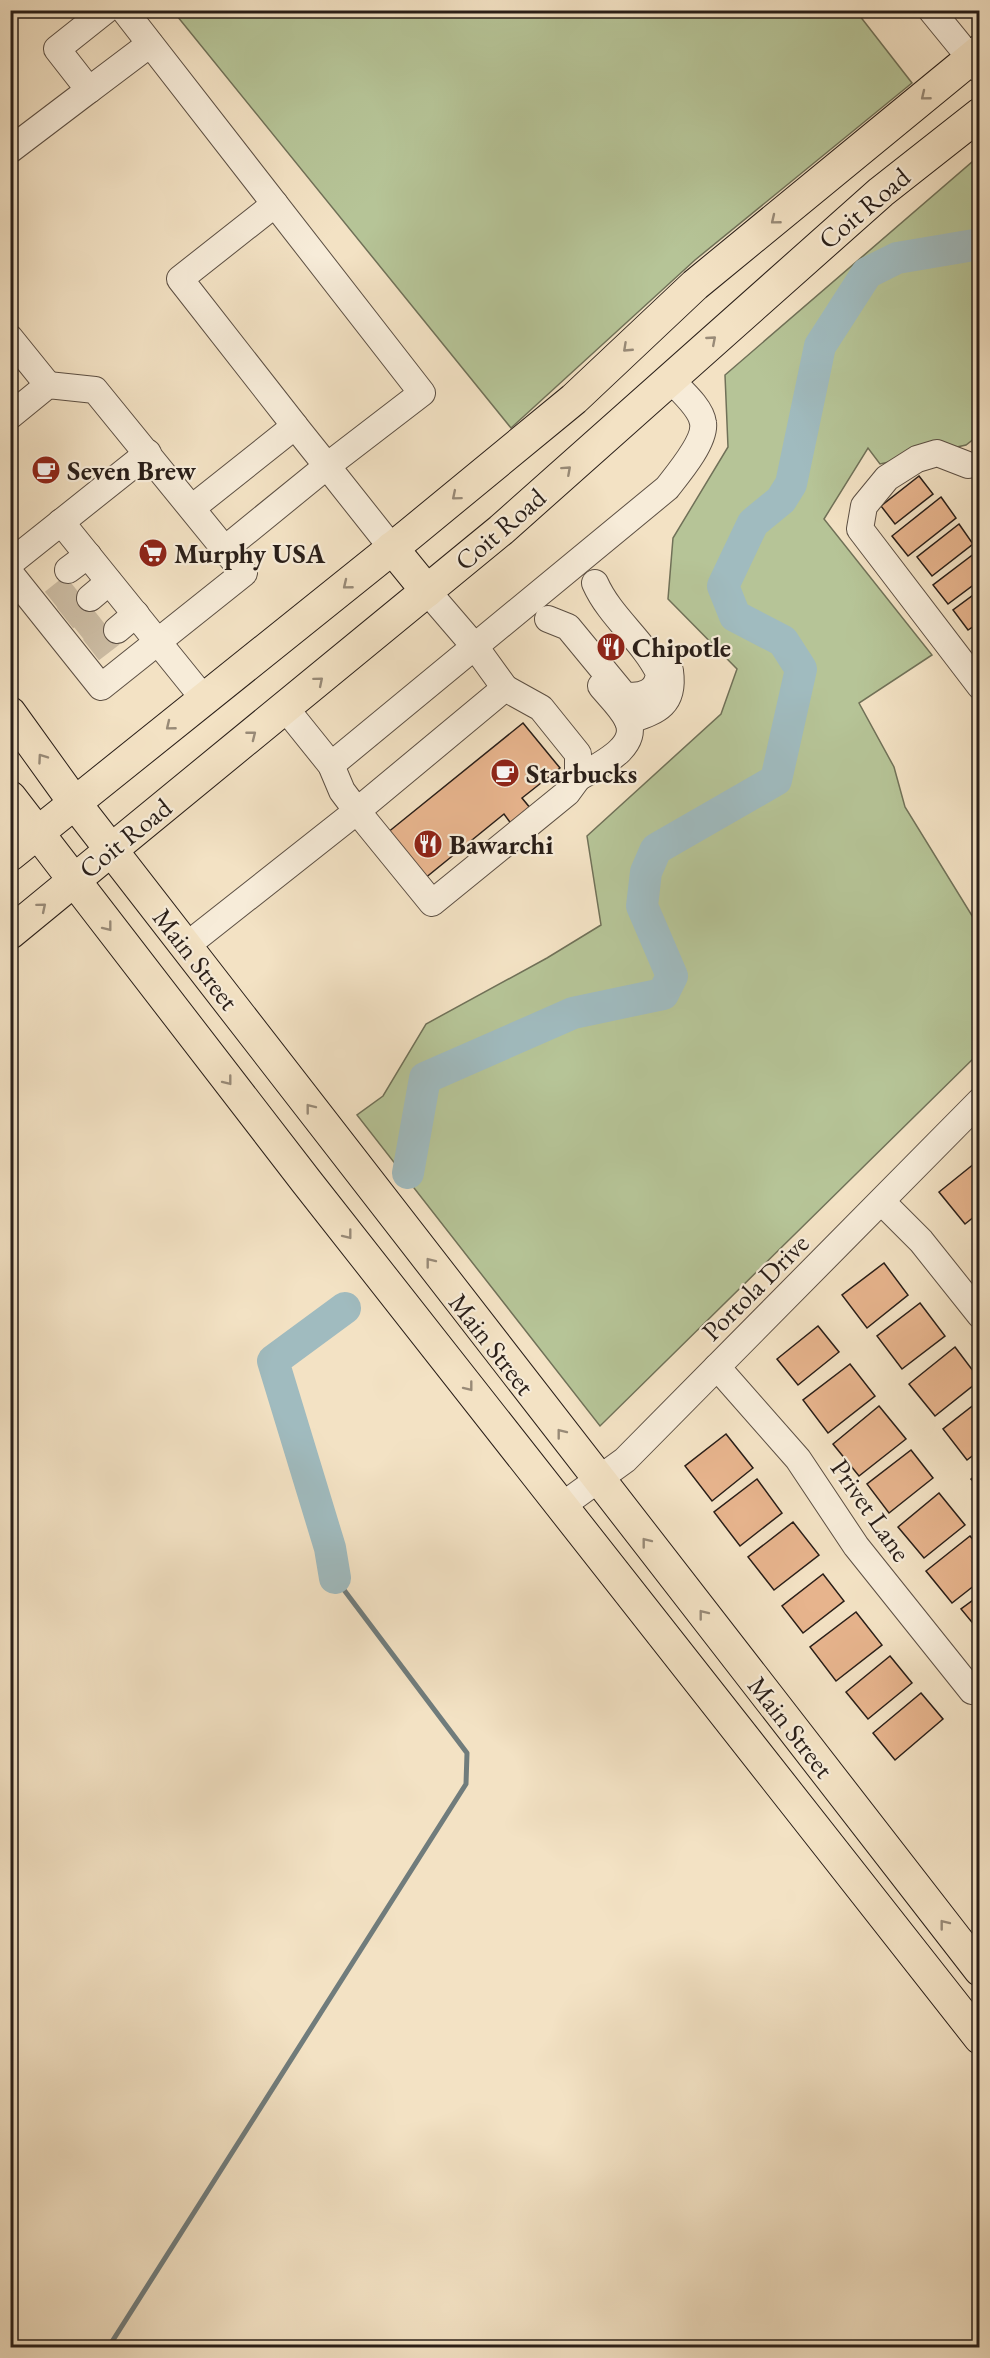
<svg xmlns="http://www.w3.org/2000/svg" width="990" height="2358" viewBox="0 0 990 2358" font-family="'EB Garamond',serif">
<rect width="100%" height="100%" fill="#f3e2c4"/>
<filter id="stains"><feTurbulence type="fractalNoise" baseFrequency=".00333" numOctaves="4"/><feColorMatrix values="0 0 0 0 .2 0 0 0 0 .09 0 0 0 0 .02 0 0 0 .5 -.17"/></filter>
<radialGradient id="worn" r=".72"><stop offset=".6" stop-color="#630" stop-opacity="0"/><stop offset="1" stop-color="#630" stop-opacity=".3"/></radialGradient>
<g fill="#b6c497" stroke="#707158" stroke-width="1.5">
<path d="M173 11H856L912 83 695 260 511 428Z"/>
<path d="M979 156V435L966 445 880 464 868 448 824 519 932 655 859 703 894 767 905 807 979 927V1053L600 1426 357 1115 383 1096 426 1024 547 958 601 925 587 836 721 714 737 669 668 599 673 538 728 447 725 375Z"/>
</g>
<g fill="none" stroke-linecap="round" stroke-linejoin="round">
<path stroke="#707c7c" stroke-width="5" d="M108 2348 466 1784 467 1753 335 1578"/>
<g stroke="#a0bbbf" stroke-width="32">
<path d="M408 1173 425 1078 573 1013 663 994 672 976 642 906 646 872 656 849 776 780 801 669 783 641 735 616 723 586 753 523 781 500 791 484 820 346 867 273 897 258 980 244"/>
<path d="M335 1578 330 1548 273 1361 345 1308"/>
</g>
</g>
<g fill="#e7b48d" stroke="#291e18" stroke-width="1.5">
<path d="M919 476 933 494 895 524 881 506Z"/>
<path d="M941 497 956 518 908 556 892 536Z"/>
<path d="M959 524 973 544 932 576 917 557Z"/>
<path d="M975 553 980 559V580L948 604 933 585Z"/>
<path d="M980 590V622L968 630 953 610Z"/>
<path d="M523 723 560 768 522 798 531 809 512 825 504 814 424 879 387 833Z"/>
<path d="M980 1159V1212L965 1224 939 1192Z"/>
<path d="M884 1263 908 1295 867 1328 842 1295Z"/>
<path d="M920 1303 945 1336 902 1369 877 1336Z"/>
<path d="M818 1326 839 1352 798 1385 777 1359Z"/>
<path d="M955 1347 980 1380 935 1416 909 1384Z"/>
<path d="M850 1364 875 1396 828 1433 803 1400Z"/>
<path d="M980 1400V1450L967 1460 943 1429Z"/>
<path d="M879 1406 906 1439 859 1476 833 1444Z"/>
<path d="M726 1434 753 1468 712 1501 685 1466Z"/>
<path d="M911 1450 933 1478 889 1513 867 1484Z"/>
<path d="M980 1472V1489L971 1479Z"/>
<path d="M757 1479 782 1513 740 1546 714 1512Z"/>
<path d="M939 1493 965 1525 924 1558 898 1527Z"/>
<path d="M793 1522 819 1555 774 1590 748 1557Z"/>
<path d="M970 1536 980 1548V1581L952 1603 926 1571Z"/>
<path d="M823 1574 844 1601 803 1633 782 1606Z"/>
<path d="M980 1595V1632L961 1609Z"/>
<path d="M856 1612 882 1645 836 1681 810 1647Z"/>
<path d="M890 1656 912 1683 868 1719 846 1692Z"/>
<path d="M921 1693 943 1719 895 1760 873 1733Z"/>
</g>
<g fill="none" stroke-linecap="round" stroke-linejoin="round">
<g stroke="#cbbba2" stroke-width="26" stroke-dasharray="26 13" stroke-linecap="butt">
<path d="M53 602 78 582"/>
<path d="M65 618 90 598"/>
<path d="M78 632 103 612"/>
<path d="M91 650 117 630"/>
</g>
<g stroke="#5c4f43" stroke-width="28">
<g id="minor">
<path d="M124 10 422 393 327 466 295 426 192 508"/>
<path d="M931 10 980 70"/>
<path d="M89 90 150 44"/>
<path d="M10 150 89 90 57 49 106 10"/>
<path d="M275 204 180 279 295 426"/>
<path d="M10 338 48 385"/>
<path d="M10 416 48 385 95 390 244 573 101 687 10 573"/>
<path d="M968 465 937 453 917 459 887 478 864 506 860 529 980 686"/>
<path d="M61 522 204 699"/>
<path d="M225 549 327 466 392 548"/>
<path d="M10 563 148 453"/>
<path d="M68 570 88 555"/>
<path d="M427 591 476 648 505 688"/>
<path d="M90 598 109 582"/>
<path d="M548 619 568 627 624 695C642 698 658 692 659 673 643 640 610 617 595 583"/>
<path d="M117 630 136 614"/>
<path d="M628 721C656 711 675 706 670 671"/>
<path d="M331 765 667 488C678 474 706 441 703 423 701 407 680 390 669 378"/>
<path d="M578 778C595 767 642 748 627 719 621 707 609 696 601 686"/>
<path d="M186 946 357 811 505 688 541 708 578 754V778L567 793 432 903 357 811 342 791 331 765 286 709"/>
<path d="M882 1202 921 1241 980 1315"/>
<path d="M717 1367 798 1459 856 1546 972 1691 980 1686"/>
<path d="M563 1505 625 1460 980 1101"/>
</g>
</g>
<g stroke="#291e18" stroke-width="34">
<g id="major">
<path d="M392 548 427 591"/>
<path d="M10 713 74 802 980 1970"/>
<path d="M10 797 306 1181 980 2038"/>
<path d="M10 855 410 534 574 399 695 285 980 51"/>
<path d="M10 933 501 530 881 192 980 114"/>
</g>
</g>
<use href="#minor" stroke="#f7ecd9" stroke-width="26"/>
<use href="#major" stroke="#f3e2c4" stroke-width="32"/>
</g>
<defs><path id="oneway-chevron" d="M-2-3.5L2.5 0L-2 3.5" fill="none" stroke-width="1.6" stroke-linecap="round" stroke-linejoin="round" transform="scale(1.5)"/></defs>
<g stroke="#988a77">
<use href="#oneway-chevron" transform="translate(925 96) rotate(141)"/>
<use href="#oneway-chevron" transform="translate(775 220) rotate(141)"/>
<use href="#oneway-chevron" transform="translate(712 340) rotate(-41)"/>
<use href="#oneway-chevron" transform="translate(627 348) rotate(137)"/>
<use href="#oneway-chevron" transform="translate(567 470) rotate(-42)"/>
<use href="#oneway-chevron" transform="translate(456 496) rotate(140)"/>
<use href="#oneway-chevron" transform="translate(347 585) rotate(141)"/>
<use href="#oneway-chevron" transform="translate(319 681) rotate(-40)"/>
<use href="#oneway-chevron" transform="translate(170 726) rotate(141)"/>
<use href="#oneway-chevron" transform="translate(252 735) rotate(-38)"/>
<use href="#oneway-chevron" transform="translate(42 758) rotate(-125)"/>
<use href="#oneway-chevron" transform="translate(42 907) rotate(-40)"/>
<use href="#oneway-chevron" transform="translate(108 927) rotate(52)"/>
<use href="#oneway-chevron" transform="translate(228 1081) rotate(52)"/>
<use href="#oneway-chevron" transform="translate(310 1108) rotate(-128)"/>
<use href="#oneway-chevron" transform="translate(348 1235) rotate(52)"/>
<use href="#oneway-chevron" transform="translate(430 1262) rotate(-128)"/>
<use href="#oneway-chevron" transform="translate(469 1387) rotate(52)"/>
<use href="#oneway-chevron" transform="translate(561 1433) rotate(-128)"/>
<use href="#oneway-chevron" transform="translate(646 1542) rotate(-128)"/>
<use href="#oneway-chevron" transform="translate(703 1614) rotate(-128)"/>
<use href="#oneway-chevron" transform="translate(944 1924) rotate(-128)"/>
</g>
<defs>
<g id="cafe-disc" transform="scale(1.5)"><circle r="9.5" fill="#8f2418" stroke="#f7ecd9"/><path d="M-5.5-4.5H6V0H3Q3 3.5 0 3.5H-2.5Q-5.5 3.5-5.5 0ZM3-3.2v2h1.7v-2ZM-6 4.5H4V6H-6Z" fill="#fff"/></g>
<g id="supermarket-disc" transform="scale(1.5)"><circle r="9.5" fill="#8f2418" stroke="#f7ecd9"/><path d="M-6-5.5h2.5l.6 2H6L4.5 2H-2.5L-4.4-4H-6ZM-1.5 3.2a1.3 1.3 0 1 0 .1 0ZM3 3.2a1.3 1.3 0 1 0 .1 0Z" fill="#fff"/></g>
<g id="restaurant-disc" transform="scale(1.5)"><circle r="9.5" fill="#8f2418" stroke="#f7ecd9"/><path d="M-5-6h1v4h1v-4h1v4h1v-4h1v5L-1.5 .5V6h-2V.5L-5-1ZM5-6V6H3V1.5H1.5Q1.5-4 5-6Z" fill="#fff"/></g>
</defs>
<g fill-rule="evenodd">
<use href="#cafe-disc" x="46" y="470"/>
<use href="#supermarket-disc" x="153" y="553"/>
<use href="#restaurant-disc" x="611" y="647"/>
<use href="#cafe-disc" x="505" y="773"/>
<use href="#restaurant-disc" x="428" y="844"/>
</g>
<g text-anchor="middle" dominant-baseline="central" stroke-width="4.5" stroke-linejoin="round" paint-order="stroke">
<g font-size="27" fill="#291e18" stroke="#f7ecd9">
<text transform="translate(864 208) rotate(-40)">Coit Road</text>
<text transform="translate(500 529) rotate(-41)">Coit Road</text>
<text transform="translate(125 838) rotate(-39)">Coit Road</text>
<text transform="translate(196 959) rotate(52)">Main Street</text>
<text transform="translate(755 1287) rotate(-45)">Portola Drive</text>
<text transform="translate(492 1344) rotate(52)">Main Street</text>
<text transform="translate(871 1510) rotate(55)">Privet Lane</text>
<text transform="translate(791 1727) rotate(52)">Main Street</text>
</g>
<g font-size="27" font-weight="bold" fill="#291e18" stroke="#f7ecd9" text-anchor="start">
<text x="67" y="470">Seven Brew</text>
<text x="174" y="553">Murphy USA</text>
<text x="632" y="647">Chipotle</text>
<text x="526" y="773">Starbucks</text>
<text x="449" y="844">Bawarchi</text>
</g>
</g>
<rect width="990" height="2358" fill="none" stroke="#f3e2c4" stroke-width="36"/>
<rect x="12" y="12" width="966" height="2334" fill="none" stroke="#291e18" stroke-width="3"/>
<rect x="18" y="18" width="954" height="2322" fill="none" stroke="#291e18" stroke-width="1.5"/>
<rect width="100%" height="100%" filter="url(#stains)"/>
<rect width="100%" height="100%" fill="url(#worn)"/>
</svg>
